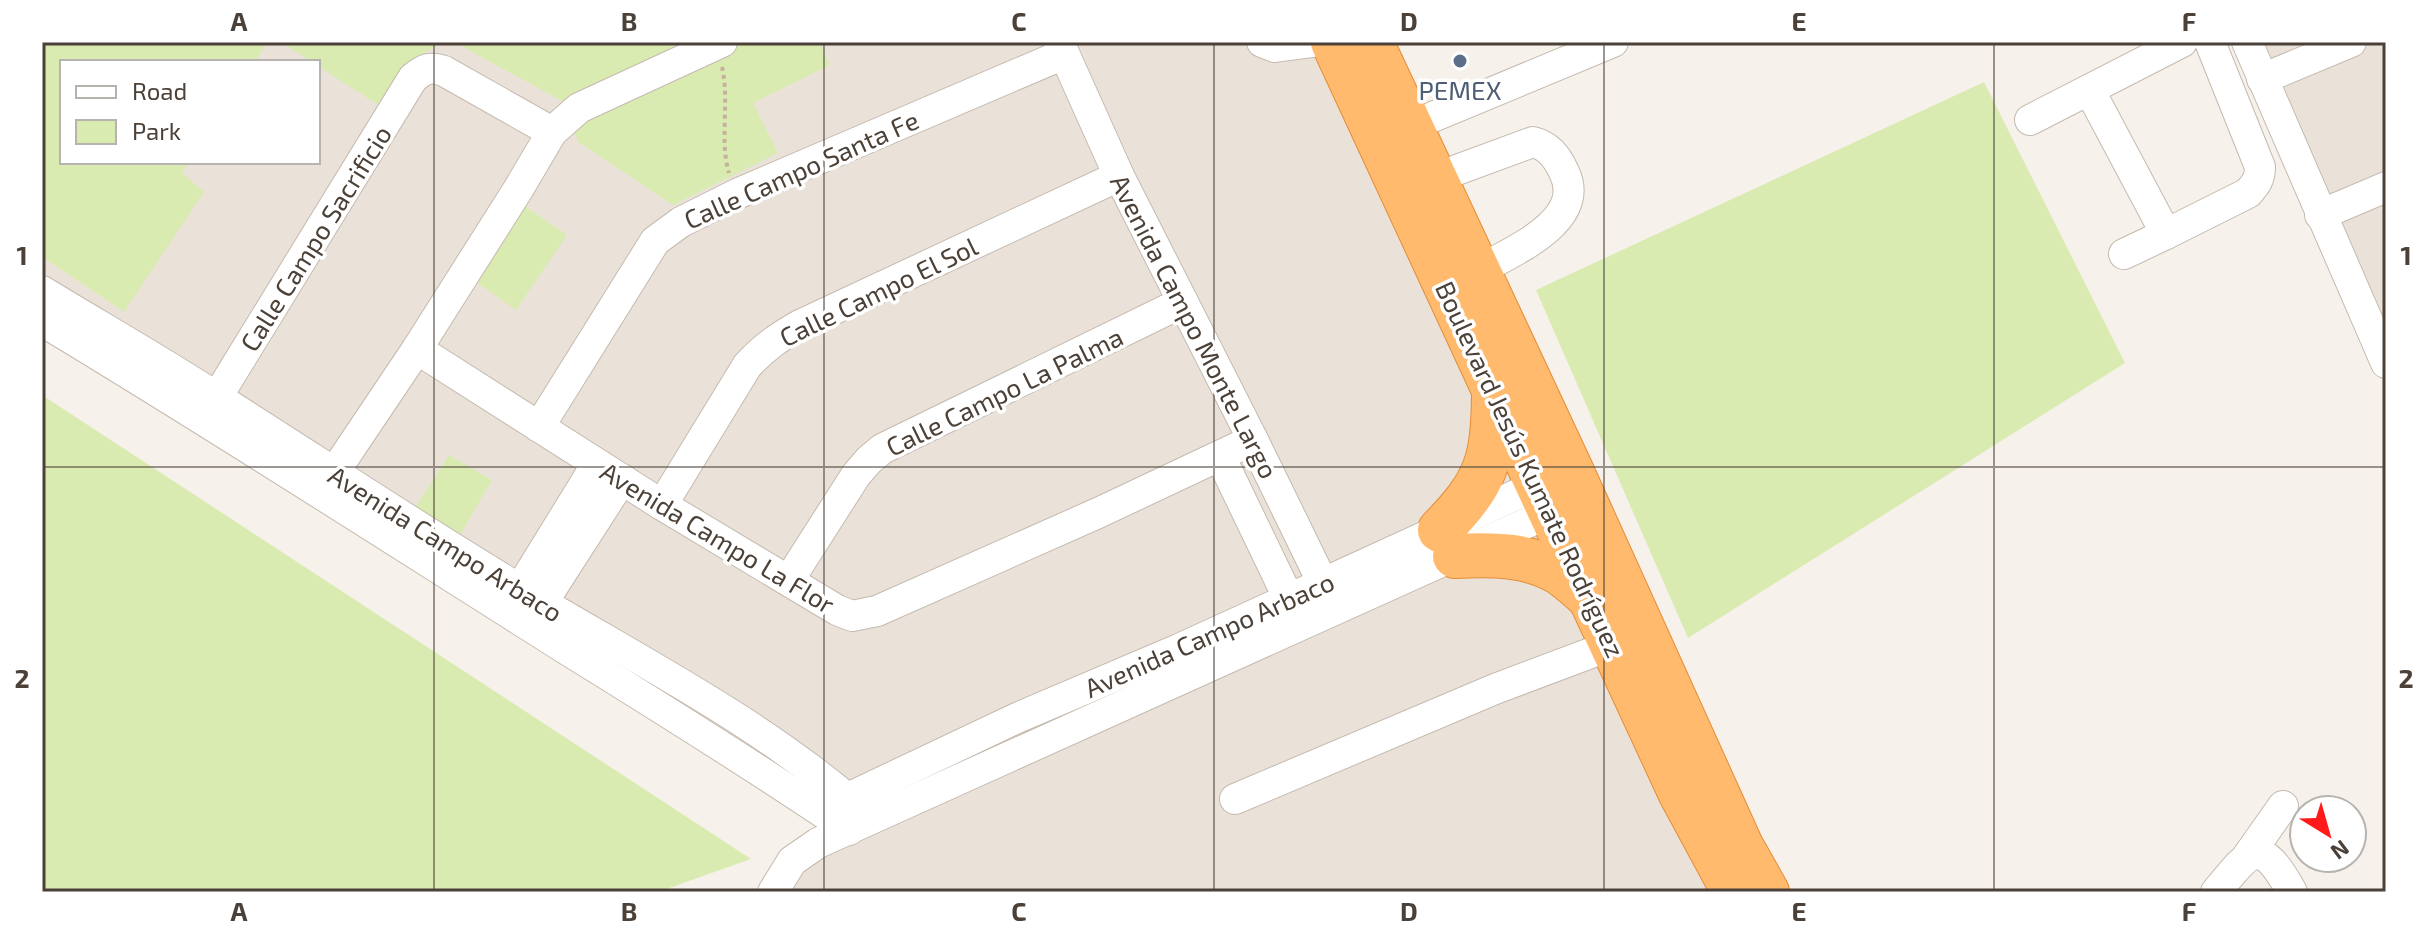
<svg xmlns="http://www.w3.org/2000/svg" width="2428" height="934" viewBox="0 0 2428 934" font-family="'Exo 2',sans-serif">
<rect width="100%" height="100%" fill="#f6f1eb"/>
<g fill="#eae2d9" fill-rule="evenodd">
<path d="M42 42H1361L1769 892H764L831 810 42 308ZM62 62H318V162H62Z"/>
<path d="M2258 42H2386V357Z"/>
</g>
<g fill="#daebb2">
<path d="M42 42H268L255 62H62V162H189L182 173 204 192 124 312 42 257Z"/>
<path d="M281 42H444L415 58 378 105 318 66V62H312Z"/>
<path d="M454 42H700L569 105Z"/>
<path d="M746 42H820L830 65 753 103 778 153 673 205 578 142 573 126 578 117Z"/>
<path d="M1984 82 2125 363 1688 638 1536 290Z"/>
<path d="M522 204 567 235 516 310 471 279Z"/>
<path d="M42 395 751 859 658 892H42Z"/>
<path d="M449 455 492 480 460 535 415 508Z"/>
</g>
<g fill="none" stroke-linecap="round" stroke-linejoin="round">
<g stroke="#c5baaf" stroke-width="32">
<g id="minor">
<path d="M1059 42 1119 176 1253 440 1331 600"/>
<path d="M1262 42 1275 47 1313 42"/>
<path d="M2247 42 2386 363"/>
<path d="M2262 79 2351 42"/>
<path d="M2090 91 2166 234 2248 193C2256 184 2260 179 2260 167L2210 42"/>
<path d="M2030 120 2182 42"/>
<path d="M1411 126 1613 42"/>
<path d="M1435 178 1533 142C1549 146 1557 157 1564 172 1588 221 1512 251 1478 271"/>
<path d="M2320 215 2386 187"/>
<path d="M2124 254 2166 234"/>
<path d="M42 291C101 327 161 361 218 398 319 462 418 528 521 590 639 661 767 725 870 818"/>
<path d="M42 321C220 428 393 540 569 651 663 709 757 768 849 830"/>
<path d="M417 349 662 505 837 610 852 616 877 611 1098 513 1253 440"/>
<path d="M217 397 413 78C424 69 430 66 444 71L552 132"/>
<path d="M539 427 655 241 681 222 739 193 1064 54"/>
<path d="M1220 456 1297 616"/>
<path d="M333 474 417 349 519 188 552 132 579 108 722 42"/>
<path d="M662 505 747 366C763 348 779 337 800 325L1119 176"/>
<path d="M789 580 856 475 869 460 882 449 1183 302"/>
<path d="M510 605 597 464"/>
<path d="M532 619 622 479"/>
<path d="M1235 799 1495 689 1612 645"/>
<path d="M835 810 848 798 1017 718 1179 649 1553 478"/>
<path d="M2247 857 2283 806"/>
<path d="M773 892 792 861 818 843 1567 505"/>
<path d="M2216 892C2252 848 2260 835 2292 892"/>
</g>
</g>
<g stroke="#e58c36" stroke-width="46">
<g id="highway">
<path d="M1333 42 1680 792 1734 892"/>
<path d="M1371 42 1571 470 1741 846 1767 892"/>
<path d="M1440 530C1487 482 1493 461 1494 395"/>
<path d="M1455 556C1492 554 1528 554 1560 573 1570 580 1580 589 1589 597"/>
</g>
</g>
<path stroke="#c5b19d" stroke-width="4" stroke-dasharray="4 4" stroke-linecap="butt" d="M722 67C730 102 719 140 729 173"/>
<use href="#minor" stroke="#fff" stroke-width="30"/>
<use href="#highway" stroke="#ffba6d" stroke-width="44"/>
</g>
<path fill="none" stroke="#4b4138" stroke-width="2" stroke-opacity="0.55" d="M434 42V892M824 42V892M1214 42V892M1604 42V892M1994 42V892M42 467H2386"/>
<circle fill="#5c6f8a" stroke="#fff" stroke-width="3" cx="1460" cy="61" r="8"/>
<g text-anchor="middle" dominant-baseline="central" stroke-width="7" stroke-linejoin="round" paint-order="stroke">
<g font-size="26" fill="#4e5e75" stroke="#fff">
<text x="1460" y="89">PEMEX</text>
</g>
<g font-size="26" fill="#4b4138" stroke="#fff">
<text transform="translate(801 169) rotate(-24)">Calle Campo Santa Fe</text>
<text transform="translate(315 238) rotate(-58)">Calle Campo Sacrificio</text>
<text transform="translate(878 291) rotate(-26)">Calle Campo El Sol</text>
<text transform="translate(1195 326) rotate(63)">Avenida Campo Monte Largo</text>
<text transform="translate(1004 391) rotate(-26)">Calle Campo La Palma</text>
<text transform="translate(1531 469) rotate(65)">Boulevard Jesús Kumate Rodríguez</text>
<text transform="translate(718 537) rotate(31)">Avenida Campo La Flor</text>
<text transform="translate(446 543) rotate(32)">Avenida Campo Arbaco</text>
<text transform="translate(1209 634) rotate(-24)">Avenida Campo Arbaco</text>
</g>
</g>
<rect width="2428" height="934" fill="none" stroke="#ffffff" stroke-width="88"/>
<rect x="60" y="60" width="260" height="104" fill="#ffffff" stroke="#b7b3af" stroke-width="2"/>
<rect x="76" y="86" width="40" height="12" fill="#ffffff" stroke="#b7b3af" stroke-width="2"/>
<text x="132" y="100" font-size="24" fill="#4b4138">Road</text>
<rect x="76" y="120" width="40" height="24" fill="#daebb2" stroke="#b7b3af" stroke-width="2"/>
<text x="132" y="140" font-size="24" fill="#4b4138">Park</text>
<g transform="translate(2328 834) rotate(143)"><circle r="38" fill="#ffffff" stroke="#b7b3af" stroke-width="2"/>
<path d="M0-6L14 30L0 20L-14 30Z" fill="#ff1b19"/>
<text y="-12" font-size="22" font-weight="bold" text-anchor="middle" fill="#4b4138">N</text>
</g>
<rect x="44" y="44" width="2340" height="846" fill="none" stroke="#4b4138" stroke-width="3"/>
<g font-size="26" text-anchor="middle" font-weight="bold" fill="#4b4138">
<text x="239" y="31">A</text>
<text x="629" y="31">B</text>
<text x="1019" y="31">C</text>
<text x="1409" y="31">D</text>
<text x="1799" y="31">E</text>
<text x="2189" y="31">F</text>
<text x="22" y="265">1</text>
<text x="2406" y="265">1</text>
<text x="22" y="688">2</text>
<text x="2406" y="688">2</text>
<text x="239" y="921">A</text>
<text x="629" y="921">B</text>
<text x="1019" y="921">C</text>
<text x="1409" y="921">D</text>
<text x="1799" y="921">E</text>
<text x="2189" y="921">F</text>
</g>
</svg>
